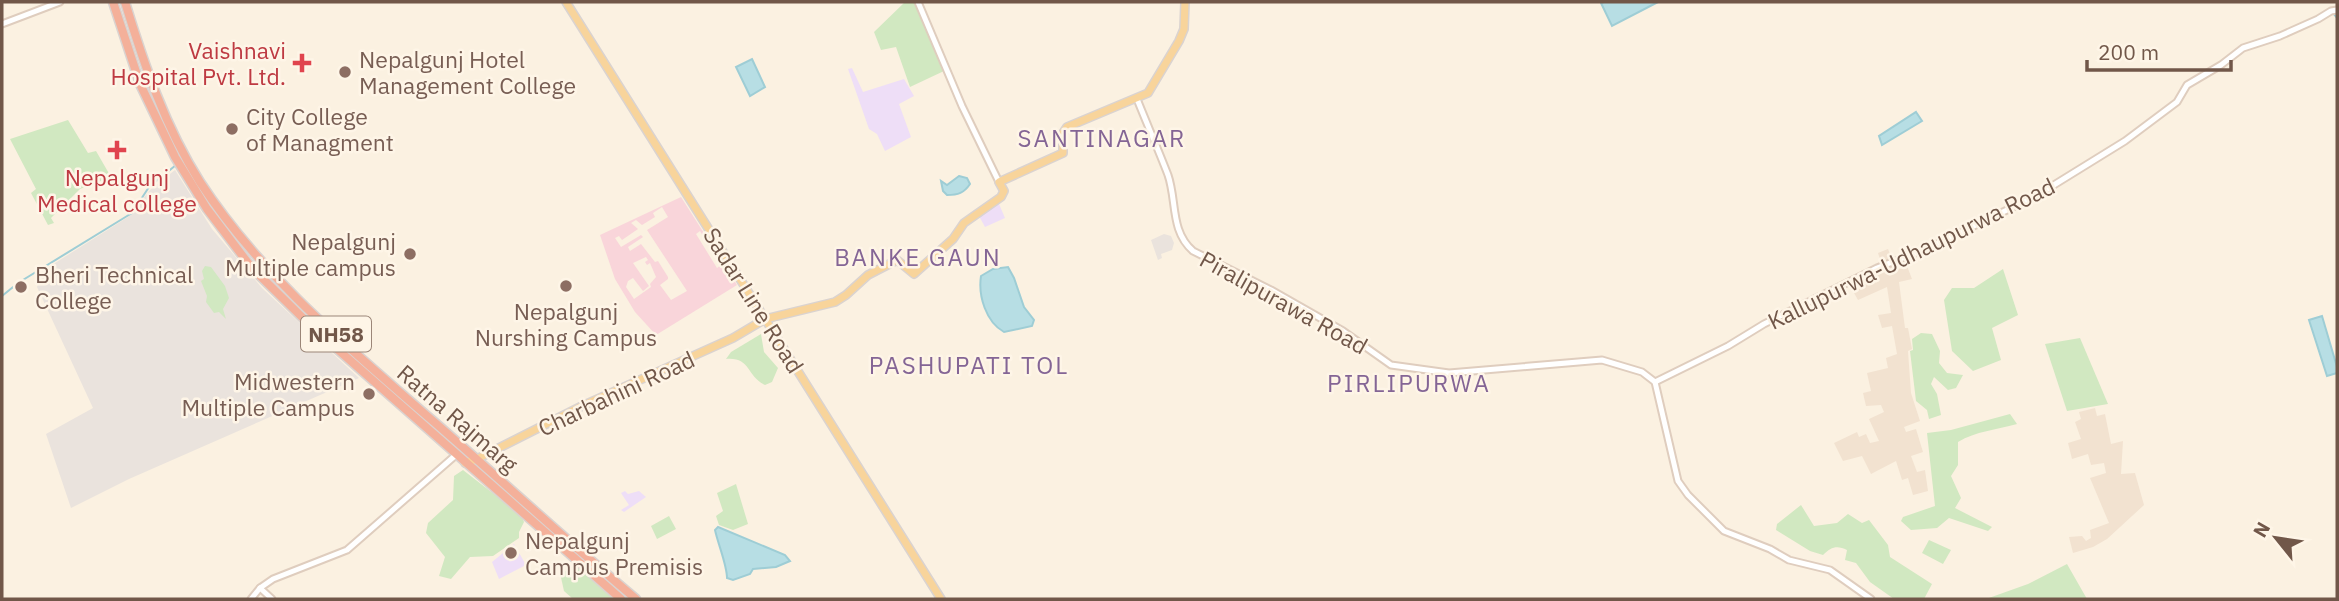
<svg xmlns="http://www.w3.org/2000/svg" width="2339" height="601" viewBox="0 0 2339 601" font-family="'IBM Plex Sans',sans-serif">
<rect width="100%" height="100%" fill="#fbf1e1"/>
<g fill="#f2e2d0">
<path d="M1888 249 1896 270 1907 266 1912 279 1899 282 1905 328H1908L1912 349 1908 351 1911 393 1920 421 1904 427 1906 432 1916 429 1923 452 1911 456 1917 472 1925 470 1928 491 1913 495 1908 478 1902 480 1896 461 1871 474 1862 456 1843 461 1834 443 1857 432 1859 437 1866 434 1870 443 1879 441 1869 419 1884 412 1881 405 1866 406 1863 393 1871 391 1867 373 1888 368 1886 358 1897 354 1892 326 1882 328 1878 315 1891 313 1887 287 1858 300 1849 284 1870 272 1872 275 1884 271 1878 253Z"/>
<path d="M2095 408 2097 416 2105 414 2111 444 2123 441 2121 474 2135 473 2144 505 2107 539 2093 547 2073 553 2069 537 2082 536 2086 541 2091 538 2090 530 2109 523 2090 478 2106 473 2104 463 2091 465 2088 454 2072 459 2068 443 2081 439 2075 422 2081 419 2079 412Z"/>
</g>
<g fill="#eae3dd">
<path d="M175 170 212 229 262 288 359 378 129 479 71 508 46 434 93 408 37 287 39 282 36 275 128 217 151 189Z"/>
<path d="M1164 234 1171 236 1174 243 1172 250 1161 254 1162 258 1158 260 1151 240Z"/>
</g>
<g fill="#eedef7">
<path d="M852 68 863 92 904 79 914 96 899 104 911 137 885 151 877 134 869 129 848 69Z"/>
<path d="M999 204 1005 218 985 227 979 216Z"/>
<path d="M625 491 628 494 639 491 646 497 624 512 621 510 629 505 621 493Z"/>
<path d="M514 544 526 565 499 579 492 562Z"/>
</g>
<path fill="#f9d5da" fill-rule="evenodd" d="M681 197 737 285 656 335 635 312 615 279 600 235ZM662 207 668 217 647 230 687 291 671 300 660 285 668 279V277L658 261 655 262 641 244 630 251 628 247 643 237 641 235 621 247 615 238 619 236 622 240 638 229 631 223 636 220 642 225 655 217 653 213ZM700 231 721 265 717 268 696 234ZM646 257 648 260 645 262 647 265 650 263 656 277 650 284 651 287 634 299 626 287 628 281 633 278 643 291 649 286 633 263Z"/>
<g fill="#d1e8c1">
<path d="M905 2H915L944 71 910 87 896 47 881 50 874 32Z"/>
<path d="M68 120 88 153 96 151 111 177 80 189 51 218 54 223 48 225 31 193 36 189 10 139Z"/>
<path d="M205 266 211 267 225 286 229 298 223 309 226 319 219 312 214 313 206 302 207 296 201 281 204 279 202 271Z"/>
<path d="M2003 269 2018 315 1992 328 2001 360 1973 371 1952 351 1944 300 1952 288H1974Z"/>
<path d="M1921 333 1932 334 1940 351 1939 363 1947 373 1963 375 1956 388 1948 390 1934 377 1931 384 1937 394 1941 415 1929 419 1927 410 1916 401 1910 351 1913 350 1912 339Z"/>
<path d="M761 334 764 352 778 368 772 382 765 385C746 376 751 357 726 359L731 352Z"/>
<path d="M2080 338 2108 404 2067 411 2045 344Z"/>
<path d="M2010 414 2017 424C1996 430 1976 431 1958 442V465L1951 476 1961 498 1955 508 1992 527 1988 531 1949 518 1937 528 1911 530 1901 521 1903 517 1935 506 1927 433 1951 430Z"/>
<path d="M463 470 521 515 524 522 519 532V538L493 556 470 557 451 579 439 576 445 557 426 533 428 523 453 500 454 476Z"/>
<path d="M736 484 748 524 733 530 719 525 716 516 723 511 717 493Z"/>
<path d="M1801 505 1814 526 1837 523 1848 514 1862 523 1869 520 1888 545 1890 557 1932 584 1924 599H1894L1870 582 1856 563 1845 560 1847 550C1837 545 1831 547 1823 555L1810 551 1776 530 1777 524Z"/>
<path d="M669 516 676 529 657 539 651 526Z"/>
<path d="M1929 540 1951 550 1943 564 1922 553Z"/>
<path d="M2067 564 2087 599H1986L2028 584Z"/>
<path d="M580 566 617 599H573L564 591 560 573Z"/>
</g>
<g fill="#b7dee4" stroke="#9ecdd5" stroke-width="2">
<path d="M1604 2H1658L1612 26 1601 3Z"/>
<path d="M752 59 765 87 750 96 736 67Z"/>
<path d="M1916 112 1922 121 1882 145 1879 136Z"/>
<path d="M959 176 967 178 970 184C964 193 958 195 947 195L943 191 941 181 947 185Z"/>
<path d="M1008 267 1014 278 1024 307 1034 320 1032 326 1004 332C986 322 978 296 981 276L993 269Z"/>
<path d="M2322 316 2337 367V373L2327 376 2309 320Z"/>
<path d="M718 527 785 555 790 561 776 567 753 569 750 574 733 580 727 578C727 565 718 544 715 530Z"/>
</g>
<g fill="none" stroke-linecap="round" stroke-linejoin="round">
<g stroke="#9ecdd5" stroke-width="2">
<path d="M2333 13 2337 18"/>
<path d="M2 296 18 283 132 213 149 187 176 165"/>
</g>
<g stroke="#dfcdbe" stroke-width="9">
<g id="minor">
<path d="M918 2 962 106 999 182"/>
<path d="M2 24 60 2"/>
<path d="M1137 99C1147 124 1158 149 1168 175 1177 201 1170 231 1193 251L1271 290 1343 331 1391 365 1449 373 1602 360 1642 372 1655 382"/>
<path d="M1655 382 1728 346 1764 324 1877 268 1926 249 2036 196 2125 141 2177 102 2187 85 2221 65 2243 48 2280 36 2318 19 2331 11 2337 10"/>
<path d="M1655 382 1678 481 1688 495 1724 531 1770 549 1789 560 1830 570 1871 599"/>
<path d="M260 588 272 599"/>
<path d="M251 599 260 588 273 579 347 550 457 454"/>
</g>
</g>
<g stroke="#dad3d0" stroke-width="10">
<g id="major">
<path d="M566 2 941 599"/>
<path d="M465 463 477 459 582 406 733 338 765 319 835 302 846 295 868 275 897 260 914 274 953 239 964 223 1001 197 1004 191 999 182 1063 153V133L1067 127 1148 93 1179 41 1184 29 1185 2"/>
</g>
</g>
<g stroke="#dad3d0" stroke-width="11">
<g id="highway">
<path d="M113 2 140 84 175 157 207 209 251 267 310 325 621 599"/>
<path d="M125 2C144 64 165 127 200 182 261 276 349 348 433 421 501 480 567 541 636 599"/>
</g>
</g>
<use href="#minor" stroke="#fff" stroke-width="5"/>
<use href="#major" stroke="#f8d49b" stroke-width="7"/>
<use href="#highway" stroke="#f4b09a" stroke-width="8"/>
</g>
<g fill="#e0444e" stroke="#fef5e7" stroke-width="2.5">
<path d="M298.5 52.5h7v7h7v7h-7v7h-7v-7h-7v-7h7z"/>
<path d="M113.5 139.5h7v7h7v7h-7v7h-7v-7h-7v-7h7z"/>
</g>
<g fill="#8d6e63" stroke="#fef5e7" stroke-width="2.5">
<circle cx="345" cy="72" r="7"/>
<circle cx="232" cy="129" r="7"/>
<circle cx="410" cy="254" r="7"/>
<circle cx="566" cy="286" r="7"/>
<circle cx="21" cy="287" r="7"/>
<circle cx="369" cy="394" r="7"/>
<circle cx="511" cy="553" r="7"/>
</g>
<g text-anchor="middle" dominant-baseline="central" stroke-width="5" stroke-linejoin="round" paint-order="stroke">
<rect fill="#fef5e7" stroke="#9b8678" stroke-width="2" x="301" y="316.5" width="70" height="35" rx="5"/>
<g font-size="21" font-weight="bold" fill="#715749">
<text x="336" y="334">NH58</text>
</g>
<g font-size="23" fill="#be3a42" stroke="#fef5e7" text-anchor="end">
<text x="286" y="50">Vaishnavi<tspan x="286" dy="26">Hospital Pvt. Ltd.</tspan></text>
<text x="117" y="177" text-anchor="middle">Nepalgunj<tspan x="117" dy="26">Medical college</tspan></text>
</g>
<g font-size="23" fill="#785e54" stroke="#fef5e7" text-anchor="start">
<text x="359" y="59">Nepalgunj Hotel<tspan x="359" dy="26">Management College</tspan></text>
<text x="246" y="116">City College<tspan x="246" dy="26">of Managment</tspan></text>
<text x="396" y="241" text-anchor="end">Nepalgunj<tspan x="396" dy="26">Multiple campus</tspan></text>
<text x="35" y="274">Bheri Technical<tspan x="35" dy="26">College</tspan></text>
<text x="566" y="311" text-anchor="middle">Nepalgunj<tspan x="566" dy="26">Nurshing Campus</tspan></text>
<text x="355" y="381" text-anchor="end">Midwestern<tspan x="355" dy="26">Multiple Campus</tspan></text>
<text x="525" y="540">Nepalgunj<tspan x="525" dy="26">Campus Premisis</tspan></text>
</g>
<g font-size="23" fill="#715749" stroke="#fef5e7">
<text transform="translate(1911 253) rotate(-26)">Kallupurwa-Udhaupurwa Road</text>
<text transform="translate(754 300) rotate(58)">Sadar Line Road</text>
<text transform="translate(1284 302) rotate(29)">Piralipurawa Road</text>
<text transform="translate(616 393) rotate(-25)">Charbahini Road</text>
<text transform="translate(458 418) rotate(41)">Ratna Rajmarg</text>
</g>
<g font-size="24" letter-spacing="2" fill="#846595" stroke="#fef5e7">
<text x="1102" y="138">SANTINAGAR</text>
<text x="918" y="257">BANKE GAUN</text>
<text x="969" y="365">PASHUPATI TOL</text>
<text x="1409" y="383">PIRLIPURWA</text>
</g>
</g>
<rect width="2339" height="601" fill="none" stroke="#715749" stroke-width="7"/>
<g transform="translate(2276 538) rotate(300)" stroke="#fef5e7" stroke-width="5" paint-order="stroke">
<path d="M0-5L12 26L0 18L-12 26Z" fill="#715749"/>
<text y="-10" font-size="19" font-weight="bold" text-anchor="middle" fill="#715749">N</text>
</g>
<path d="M2087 60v10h144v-10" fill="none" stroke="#715749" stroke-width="3.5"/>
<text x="2098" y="60" font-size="21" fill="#715749" stroke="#fef5e7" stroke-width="5" paint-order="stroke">200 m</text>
</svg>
